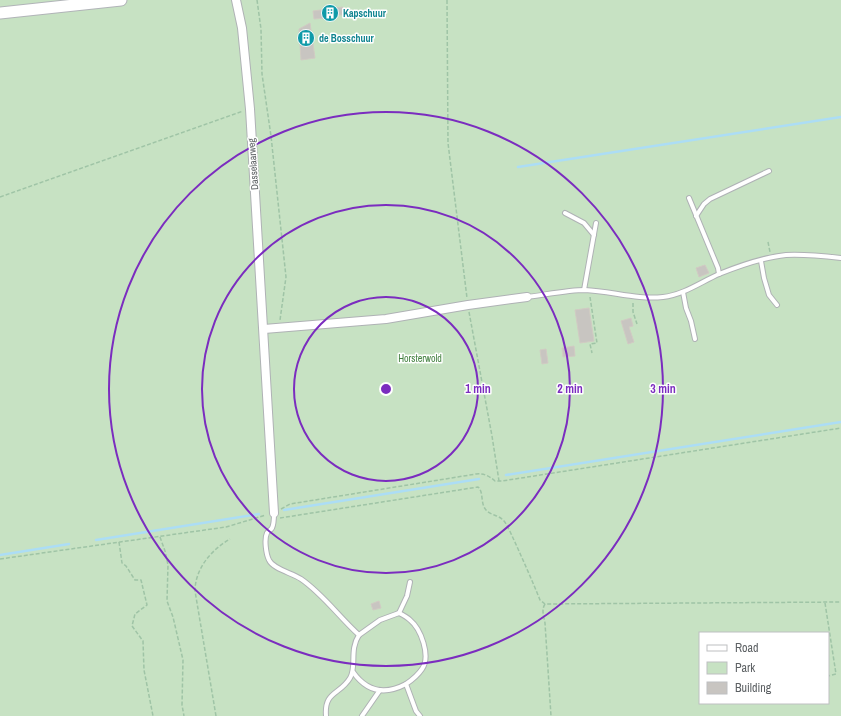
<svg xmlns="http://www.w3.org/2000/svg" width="841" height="716" viewBox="0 0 841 716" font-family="'Archivo Narrow',sans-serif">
<rect width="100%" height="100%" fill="#edeae4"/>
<path fill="#c7e2c3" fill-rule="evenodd" d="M0 0H841V716H0ZM700 633H828V703H700Z"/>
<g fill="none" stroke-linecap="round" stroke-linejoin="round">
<g stroke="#acddf5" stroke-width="2.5">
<path d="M518 167 841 117"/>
<path d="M506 475 841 422"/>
<path d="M284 510 479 479"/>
<path d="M96 540 259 514"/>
<path d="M0 555 69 544"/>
</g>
</g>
<g fill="#c8c5c1" stroke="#d1cbc3">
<path d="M343 7 344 15H336V17L314 19 313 11Z"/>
<path d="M310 23 315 58 301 60 299 29Z"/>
<path d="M705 265 709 273 699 277 696 268Z"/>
<path d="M589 308 594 341 580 343 575 310Z"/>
<path d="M631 318 633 326 629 327 634 342 628 344 621 321Z"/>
<path d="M574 346 575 356 563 357 562 348Z"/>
<path d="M546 349 548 363 542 364 540 350Z"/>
<path d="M379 601 381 608 373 610 371 604Z"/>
</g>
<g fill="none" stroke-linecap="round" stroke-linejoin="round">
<g stroke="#afb2b5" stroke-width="6">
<g id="lane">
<path d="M689 198 718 268 719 274"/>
<path d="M565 213 584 223 594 235"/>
<path d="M696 216 704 204 710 199 769 171"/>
<path d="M761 261 764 278 769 295 777 305"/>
<path d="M584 290 596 223"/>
<path d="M683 292 686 308 691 321 695 339"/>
<path d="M527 297C544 295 568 290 585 290 611 291 637 300 663 297 683 295 701 282 719 274 739 266 765 257 786 255 804 254 823 256 841 258"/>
<path d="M274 513C274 518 274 524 272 528 271 530 268 531 267 533 264 539 266 554 269 560 273 569 292 573 301 579 323 594 339 617 359 635L380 620 399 613C403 615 407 617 410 620 421 629 431 656 422 669 418 675 412 680 406 684L416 711 420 716"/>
<path d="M399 613 407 596 410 582"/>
<path d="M353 672C367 692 385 695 406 684"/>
<path d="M326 716C324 691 340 695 350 678 357 667 349 650 359 635"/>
<path d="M362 716 380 690"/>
</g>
</g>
<g stroke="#afb2b5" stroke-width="10">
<g id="street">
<path d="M236 0 242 28 250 109 274 513"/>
<path d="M264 329 386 319 468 305 527 297"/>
</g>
</g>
<g stroke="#b1b4b8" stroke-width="13">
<path id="secondary" d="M0 13 121 0"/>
</g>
<g stroke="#9fc4a6" stroke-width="1.5" stroke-dasharray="4 2" stroke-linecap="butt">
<path d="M257 0 261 29 262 74 271 136 286 277 280 320"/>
<path d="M447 0 448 143 467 298"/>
<path d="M0 197 243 111"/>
<path d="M768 242 770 252"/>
<path d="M590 297 597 343 590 344 592 353"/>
<path d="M633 303V312L637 324"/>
<path d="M469 312 492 436 499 481"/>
<path d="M281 509 290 504 476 474C484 473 489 476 495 481H502L841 428"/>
<path d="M280 518 478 487C484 492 480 503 486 510 490 515 499 515 504 521 508 526 511 534 514 540 523 560 532 580 540 600L545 604 841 602"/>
<path d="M160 537 165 551 168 565 167 601 173 617 183 660 182 705 184 716"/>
<path d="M119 542 122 563 126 566 135 580H141L147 605 135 614 132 626 143 641 144 670 153 716"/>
<path d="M0 559 226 527 266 515"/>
<path d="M825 603 836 674 828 676"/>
<path d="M545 604C541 610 544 617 545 623L551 716"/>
<path d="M216 716 195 591C195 569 211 550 230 539"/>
</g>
<use href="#lane" stroke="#fff" stroke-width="4"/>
<use href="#street" stroke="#fff" stroke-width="8"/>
<use href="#secondary" stroke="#fff" stroke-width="11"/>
</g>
<g fill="none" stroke="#7b2cbf" stroke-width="2">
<circle cx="386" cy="389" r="92"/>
<circle cx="386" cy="389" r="184"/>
<circle cx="386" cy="389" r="277"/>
</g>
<defs>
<g id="building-disc" transform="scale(0.9)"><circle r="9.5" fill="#0f9aa8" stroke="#fff"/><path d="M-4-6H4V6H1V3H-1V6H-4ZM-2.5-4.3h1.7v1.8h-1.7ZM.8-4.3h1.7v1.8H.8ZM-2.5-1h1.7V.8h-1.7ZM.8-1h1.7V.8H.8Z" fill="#fff"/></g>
</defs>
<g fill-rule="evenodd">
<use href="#building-disc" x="330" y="13"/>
<use href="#building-disc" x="306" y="38"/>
</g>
<g text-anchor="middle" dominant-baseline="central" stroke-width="3" stroke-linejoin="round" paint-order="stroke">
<g font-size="10" font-weight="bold" fill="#0d838f" stroke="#fff" text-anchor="start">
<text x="343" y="13">Kapschuur</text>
<text x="319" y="38">de Bosschuur</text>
</g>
<g font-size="10" fill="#5c6063" stroke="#fff">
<text transform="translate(253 164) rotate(-94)">Dasselaarweg</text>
</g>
<g font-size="10" fill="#42803f" stroke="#fff">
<text x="420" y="358">Horsterwold</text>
</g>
</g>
<circle cx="386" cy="389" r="6" fill="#7b2cbf" stroke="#fff" stroke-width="2"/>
<g font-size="12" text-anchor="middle" font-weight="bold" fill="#7b2cbf" stroke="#fff" stroke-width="3" stroke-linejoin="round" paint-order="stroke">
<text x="478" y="393">1 min</text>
<text x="570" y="393">2 min</text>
<text x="663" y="393">3 min</text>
</g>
<rect x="699" y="632" width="130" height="72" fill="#ffffff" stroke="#bebfc1"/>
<rect x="707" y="645" width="20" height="6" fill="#ffffff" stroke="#bebfc1"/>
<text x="735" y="652" font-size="12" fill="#5c6063">Road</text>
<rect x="707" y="662" width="20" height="12" fill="#c7e2c3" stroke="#bebfc1"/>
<text x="735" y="672" font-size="12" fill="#5c6063">Park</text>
<rect x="707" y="682" width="20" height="12" fill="#c8c5c1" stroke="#bebfc1"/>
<text x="735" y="692" font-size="12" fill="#5c6063">Building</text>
</svg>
